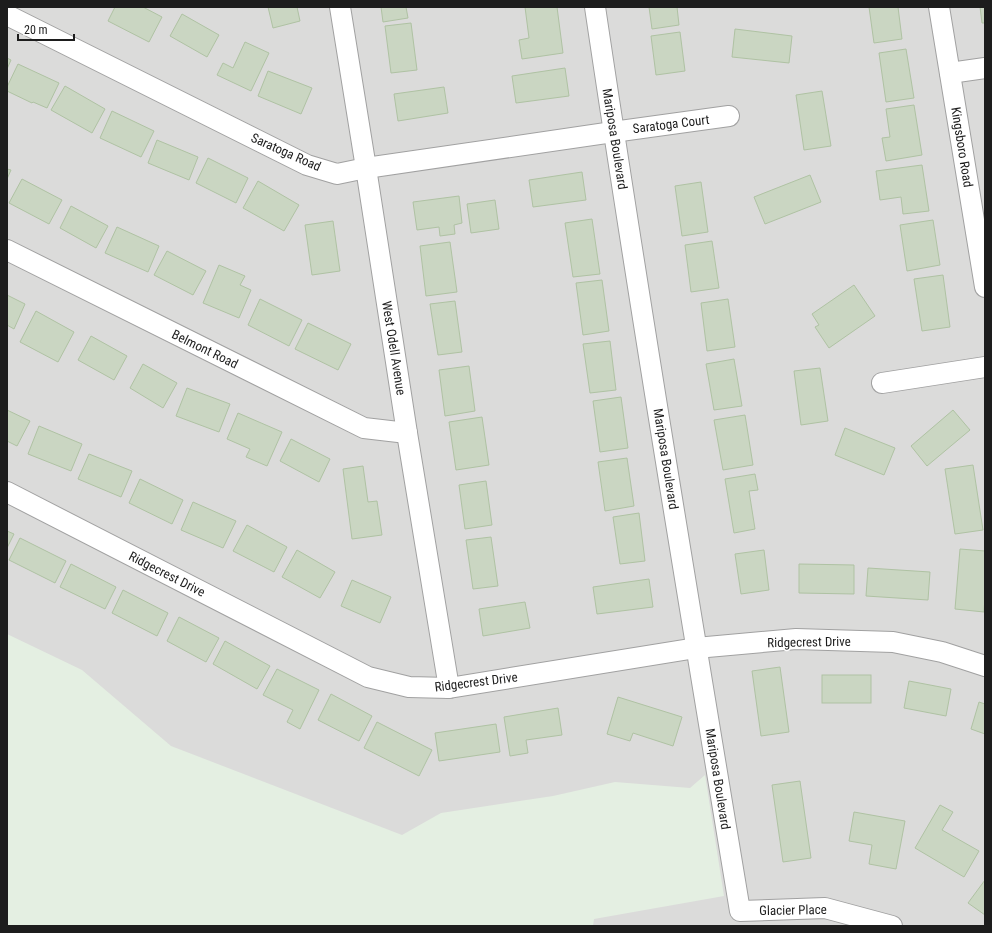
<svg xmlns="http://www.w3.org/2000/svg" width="992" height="933" viewBox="0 0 992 933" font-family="'Roboto Condensed',sans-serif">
<rect width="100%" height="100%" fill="#e4efe2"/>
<path fill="#dbdbda" d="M7 7H985V926H593L594 919 724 896 705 775 690 788 615 782 553 796 441 813 402 835 171 746 82 670 7 634Z"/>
<g fill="#cad6c2" stroke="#afc2a3">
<path d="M115 7H143L162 17 149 42 108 21Z"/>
<path d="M268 7H297L300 21 273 28Z"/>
<path d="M381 7H406L408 18 383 22Z"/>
<path d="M525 7H557L563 53 522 59 519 40 529 38Z"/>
<path d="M649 7H677L679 25 652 29Z"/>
<path d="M869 7H898L902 39 874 43Z"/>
<path d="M980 7H985V23H982Z"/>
<path d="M182 14 219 35 207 57 170 36Z"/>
<path d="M411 23 417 70 391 73 385 26Z"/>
<path d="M735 29 792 36 789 63 732 57Z"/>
<path d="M680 32 685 71 656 75 651 36Z"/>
<path d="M245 42 269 53 251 91 217 75 223 63 233 68Z"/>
<path d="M906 49 914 98 886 102 879 53Z"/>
<path d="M7 58 11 60 7 69Z"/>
<path d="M18 64 59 83 47 108 33 102 32 103 7 91V87Z"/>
<path d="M565 68 569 96 516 103 512 76Z"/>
<path d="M268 71 312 88 301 114 258 96Z"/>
<path d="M65 86 105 109 92 133 51 110Z"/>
<path d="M444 87 448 113 398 121 394 94Z"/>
<path d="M822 91 831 146 804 150 796 95Z"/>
<path d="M914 105 922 155 886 161 882 138 890 137 886 109Z"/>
<path d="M112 111 154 131 141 157 100 138Z"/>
<path d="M157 140 198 157 189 180 148 163Z"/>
<path d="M208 158 248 178 236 203 196 183Z"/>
<path d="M922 165 929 211 903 214 901 197 880 200 876 171Z"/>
<path d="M7 169 11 170 7 179Z"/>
<path d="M582 172 586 200 533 207 529 180Z"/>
<path d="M810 175 821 202 765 224 754 197Z"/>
<path d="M22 179 62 200 49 224 9 203Z"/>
<path d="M258 181 299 205 284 231 243 208Z"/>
<path d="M701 182 708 232 682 236 675 186Z"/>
<path d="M459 196 462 223 454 225 455 234 440 236 439 227 417 230 413 202Z"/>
<path d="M495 200 499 229 471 233 467 204Z"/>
<path d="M71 206 108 226 96 248 60 228Z"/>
<path d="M592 219 600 274 573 277 565 223Z"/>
<path d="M933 220 940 265 907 271 900 225Z"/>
<path d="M333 221 340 271 312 275 305 225Z"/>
<path d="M117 227 159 246 148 272 105 253Z"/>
<path d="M712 241 719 288 691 292 685 245Z"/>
<path d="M450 242 457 292 426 296 420 246Z"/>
<path d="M167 251 206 271 193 295 154 275Z"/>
<path d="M219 265 245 276 240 285 251 290 239 318 203 303Z"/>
<path d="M943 275 950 327 922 331 914 279Z"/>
<path d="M602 280 609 331 583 335 576 283Z"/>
<path d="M854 285 875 316 829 348 815 327 819 325 812 314Z"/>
<path d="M7 295 25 304 14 329 7 325Z"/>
<path d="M260 299 302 320 289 346 248 325Z"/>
<path d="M728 299 735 347 707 351 701 303Z"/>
<path d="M455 301 462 352 438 355 430 304Z"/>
<path d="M36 311 74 332 58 362 20 342Z"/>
<path d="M308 323 351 344 338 370 295 349Z"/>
<path d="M91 336 127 356 114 380 78 360Z"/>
<path d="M610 341 616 390 590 393 583 344Z"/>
<path d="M734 359 742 406 714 410 706 364Z"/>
<path d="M143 364 177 383 163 408 130 388Z"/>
<path d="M469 366 475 411 445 416 439 370Z"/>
<path d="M820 368 828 421 801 425 794 371Z"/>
<path d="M187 388 230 404 219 432 176 416Z"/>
<path d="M621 397 628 448 600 452 593 401Z"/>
<path d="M7 410 30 421 17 446 7 441Z"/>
<path d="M953 410 970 430 927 466 911 446Z"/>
<path d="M238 413 282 432 267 466 246 457 250 449 227 439Z"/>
<path d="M745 415 753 465 723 470 714 420Z"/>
<path d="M482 417 489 465 456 470 449 422Z"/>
<path d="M39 426 82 444 71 471 28 454Z"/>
<path d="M845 428 895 448 884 475 835 455Z"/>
<path d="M291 439 330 459 319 482 280 461Z"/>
<path d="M89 454 132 471 121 497 78 479Z"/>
<path d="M627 458 634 506 605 511 598 462Z"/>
<path d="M973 465 983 530 955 534 945 469Z"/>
<path d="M363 466 368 502 377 501 382 535 352 539 343 469Z"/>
<path d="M755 474 758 490 749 491 755 529 734 533 725 479Z"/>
<path d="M140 479 183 500 172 524 129 503Z"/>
<path d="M486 481 492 525 465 529 459 485Z"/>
<path d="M193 502 236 521 223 548 181 530Z"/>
<path d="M639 513 645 561 620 564 613 517Z"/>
<path d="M247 525 287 547 274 572 233 551Z"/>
<path d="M7 531 14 534 7 548Z"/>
<path d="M491 537 498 586 473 589 466 540Z"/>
<path d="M20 538 66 561 55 583 9 560Z"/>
<path d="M960 549 985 551V597L984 612 955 609Z"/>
<path d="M297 550 335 572 320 598 282 577Z"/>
<path d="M764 550 769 590 741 594 735 554Z"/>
<path d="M71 564 116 587 105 609 60 587Z"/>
<path d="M799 564 854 565V594L799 593Z"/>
<path d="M868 568 930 572 928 600 866 596Z"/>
<path d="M649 579 653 607 597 614 593 587Z"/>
<path d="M352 580 391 597 380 623 341 606Z"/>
<path d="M123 590 168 613 157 636 112 613Z"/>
<path d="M525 602 530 628 483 636 479 609Z"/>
<path d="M179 617 219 638 206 662 167 641Z"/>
<path d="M225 641 270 666 257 689 213 664Z"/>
<path d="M780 667 789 732 761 736 752 671Z"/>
<path d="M277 669 319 690 300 729 287 722 293 710 263 695Z"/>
<rect x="822" y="675" width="49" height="28"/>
<path d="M909 681 951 689 946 716 904 708Z"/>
<path d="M331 694 372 716 359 741 318 720Z"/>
<path d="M618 697 682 717 673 746 633 733 630 741 607 734Z"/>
<path d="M979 702 985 704V734L971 729Z"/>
<path d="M558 708 562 735 526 740 528 753 510 756 504 717Z"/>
<path d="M377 722 432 750 419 776 364 748Z"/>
<path d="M496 724 500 752 439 761 435 733Z"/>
<path d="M800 781 811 858 783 862 772 785Z"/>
<path d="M940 805 953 812 942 830 979 851 964 877 915 848Z"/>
<path d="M854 812 905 821 896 869 869 864 872 845 849 841Z"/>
<path d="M985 880V915L968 903Z"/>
</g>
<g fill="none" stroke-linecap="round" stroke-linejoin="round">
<g stroke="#a1a1a1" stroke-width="22">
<g id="minor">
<path d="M340 7 366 168 407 433 449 688"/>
<path d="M595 7C640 309 690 610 740 911L825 908 892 926"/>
<path d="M939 7 985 287"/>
<path d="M7 15 307 165 337 174 366 168 613 132 729 116"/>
<path d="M950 73 985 68"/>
<path d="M7 250 364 428 407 433"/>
<path d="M882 383 985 367"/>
<path d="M7 492 368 677 409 687 449 688 696 648 796 639 893 642 942 652 985 666"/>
</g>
</g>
<use href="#minor" stroke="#fff" stroke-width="20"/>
</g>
<g text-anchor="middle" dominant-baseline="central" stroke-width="3" stroke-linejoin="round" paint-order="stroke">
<g font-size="13" fill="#1d1d1d" stroke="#fff">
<text transform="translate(671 124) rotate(-7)">Saratoga Court</text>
<text transform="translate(615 139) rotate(81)">Mariposa Boulevard</text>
<text transform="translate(962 147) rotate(81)">Kingsboro Road</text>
<text transform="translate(286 152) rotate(24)">Saratoga Road</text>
<text transform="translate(394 348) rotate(81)">West Odell Avenue</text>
<text transform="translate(205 349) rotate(26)">Belmont Road</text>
<text transform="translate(666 459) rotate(81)">Mariposa Boulevard</text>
<text transform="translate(167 574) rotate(27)">Ridgecrest Drive</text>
<text transform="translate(809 642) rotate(-1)">Ridgecrest Drive</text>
<text transform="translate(476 682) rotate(-7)">Ridgecrest Drive</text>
<text transform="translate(718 779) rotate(81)">Mariposa Boulevard</text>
<text transform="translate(793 910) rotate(-1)">Glacier Place</text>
</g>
</g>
<rect width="992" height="933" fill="none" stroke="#1d1d1d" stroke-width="16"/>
<path d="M18 34v6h56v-6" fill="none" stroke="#1d1d1d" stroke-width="2"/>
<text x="24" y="34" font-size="12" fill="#1d1d1d" stroke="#ffffff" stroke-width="3" paint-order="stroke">20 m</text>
</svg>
